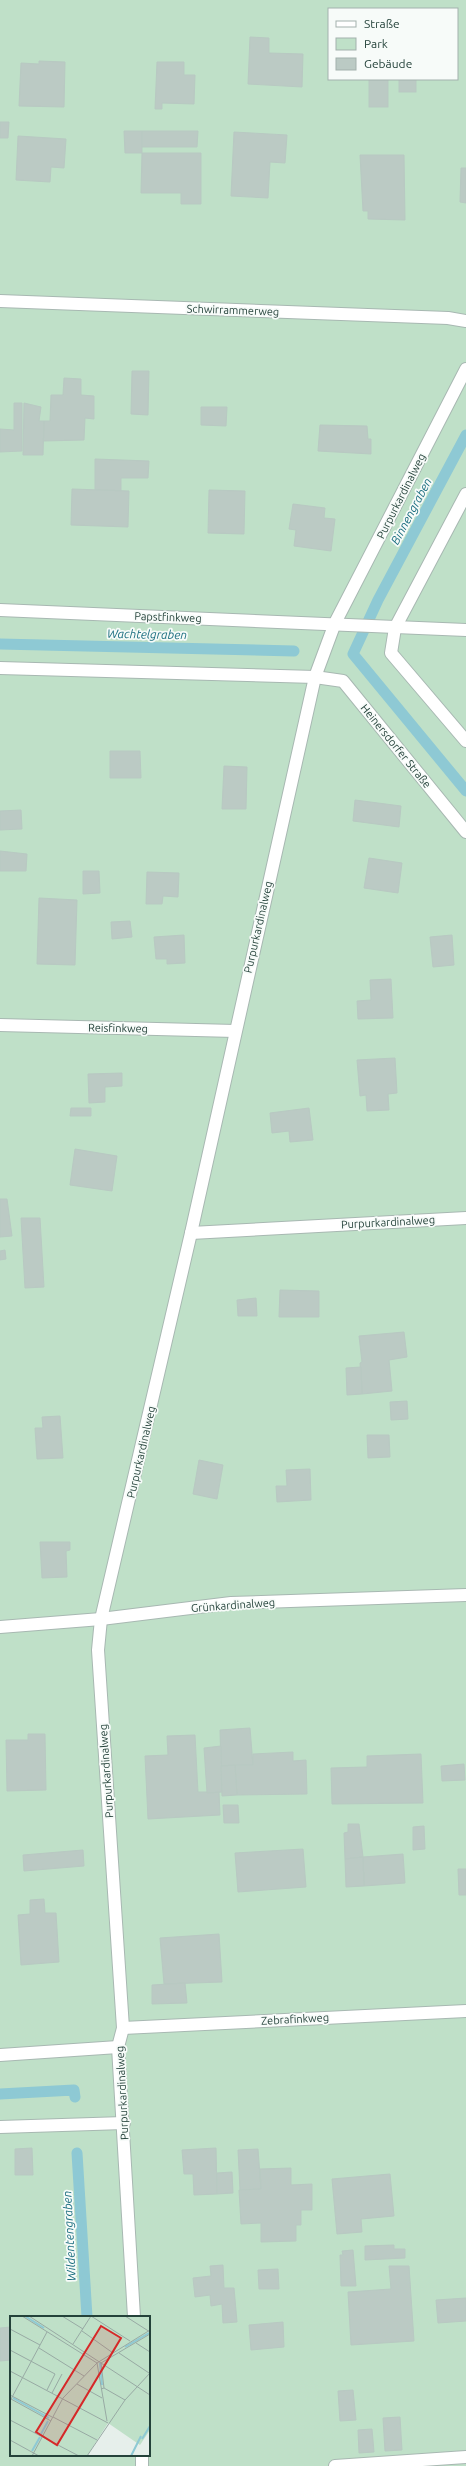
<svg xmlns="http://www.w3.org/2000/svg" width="466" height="2466" viewBox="0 0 466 2466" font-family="Ubuntu,sans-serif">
<rect width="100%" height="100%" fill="#e6efeb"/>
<path fill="#bfe0c8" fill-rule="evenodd" d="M0 0H466V2466H0ZM329 9H457V79H329ZM11 2317H149V2455H11Z"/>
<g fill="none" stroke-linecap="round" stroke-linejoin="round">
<g stroke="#8ec9d4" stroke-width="11">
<path d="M466 435 378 600 353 654 466 791"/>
<path d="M0 644 294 651"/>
<path d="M0 2094 74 2090 75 2097"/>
<path d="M77 2153 87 2317"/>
</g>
</g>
<g fill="#bbcac4" stroke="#b8c9c2">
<path d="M250 37 269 38V53L303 54 302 87 248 84Z"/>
<path d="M39 61 65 62 64 107 19 106 21 63 39 64Z"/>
<path d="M157 62H184V75H195L194 104 162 103V109H155Z"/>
<rect x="369" y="79" width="19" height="28"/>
<rect x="399" y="79" width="17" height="13"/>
<path d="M0 122H9L8 138H0Z"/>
<path d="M124 131H142V153H125Z"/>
<path d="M142 131H198L197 147H142Z"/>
<path d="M234 132 287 135 285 163 270 162 268 198 231 196Z"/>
<path d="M18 136 66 139 64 168 51 167 50 182 16 180Z"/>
<path d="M142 153H201V204H181V193H141Z"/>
<path d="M360 155H404L405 220 368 219V211H363Z"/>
<path d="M461 168H466V203L460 202Z"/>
<path d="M132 371H149L148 415 131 414Z"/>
<path d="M64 378 81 379V395L94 396V419L85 418 84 440 43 441 44 421H50L51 395H63Z"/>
<path d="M14 403H22V451L0 452V429L14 430Z"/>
<path d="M24 403 41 407 39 421H44L43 455H23Z"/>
<path d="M201 407H227L226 426 201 425Z"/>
<path d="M320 425 367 426 368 439H371V454L318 451Z"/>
<path d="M95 459 149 461 148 478H121V491L95 490Z"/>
<path d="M72 489 129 491 128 527 71 525Z"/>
<path d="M209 490 245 491 244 534 208 533Z"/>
<path d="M293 504 325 508 324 518 335 519 331 551 294 546 296 530 289 529Z"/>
<path d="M110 751H140L141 778H110Z"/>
<path d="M224 766 247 767 246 809H222Z"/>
<path d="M355 800 401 806 399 827 353 821Z"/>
<path d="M21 810 22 829 0 830V811Z"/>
<path d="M0 851 27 854 26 871H0Z"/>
<path d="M369 858 402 863 398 893 364 888Z"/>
<path d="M83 871H99L100 893 83 894Z"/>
<path d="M147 872 179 873 178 897 163 896 162 904H146Z"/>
<path d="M39 898 77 900 75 965 37 964Z"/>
<path d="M130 921 132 937 112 939 111 922Z"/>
<path d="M184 935 185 963 167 964V959H156L154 937Z"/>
<path d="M452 935 454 965 433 967 430 937Z"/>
<path d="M391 979 393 1018 358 1019 357 1001 371 1000 370 980Z"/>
<path d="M395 1058 397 1093 388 1094 389 1110 367 1111 366 1095 360 1096 357 1060Z"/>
<path d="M122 1073V1086L105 1087V1102L89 1103 88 1074Z"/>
<path d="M71 1108H91V1116H70Z"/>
<path d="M309 1108 313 1140 290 1142 289 1131 272 1133 270 1113Z"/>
<path d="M75 1149 117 1156 112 1191 70 1185Z"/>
<path d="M0 1199H7L12 1236 0 1237Z"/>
<path d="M21 1218H40L44 1287 25 1288Z"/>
<path d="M5 1250 6 1259 0 1260V1251Z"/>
<path d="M280 1290 319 1291V1317H279Z"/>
<path d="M256 1298 257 1316H238L237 1300Z"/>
<path d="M404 1332 407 1357 389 1360 392 1391 362 1394 360 1363 362 1362 359 1336Z"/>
<path d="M361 1367 362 1394 347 1395 346 1368Z"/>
<path d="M407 1401 408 1419 391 1420 390 1402Z"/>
<path d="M60 1416 63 1458 37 1459 35 1428H43L42 1417Z"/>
<path d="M367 1435H389L390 1457 368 1458Z"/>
<path d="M199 1460 223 1465 217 1499 193 1494Z"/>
<path d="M310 1469 311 1500 277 1502 276 1486H287L286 1470Z"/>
<path d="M40 1542H70V1550L66 1551 67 1577 42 1578Z"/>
<path d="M250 1728 253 1765 221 1766 220 1730Z"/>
<path d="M28 1734H45L46 1790 7 1791 6 1740H28Z"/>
<path d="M195 1735 198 1792H219L220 1815 148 1819 145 1756 168 1755 167 1736Z"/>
<path d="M221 1746 222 1792 207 1793 204 1748Z"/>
<path d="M293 1752V1761L306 1760 307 1794 237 1795 235 1765H253V1754Z"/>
<path d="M421 1754 423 1803 332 1804 331 1768 367 1767V1756Z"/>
<path d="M464 1764 465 1780 442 1781 441 1766Z"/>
<path d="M235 1765 237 1795 222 1796 221 1766Z"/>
<path d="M223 1805H238L239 1823H224Z"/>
<path d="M348 1824H359L363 1857 345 1859 344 1833 348 1832Z"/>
<path d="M424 1826 425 1849 413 1850V1827Z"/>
<path d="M303 1849 306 1887 238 1892 235 1853Z"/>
<path d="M83 1850 84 1866 24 1871 23 1855Z"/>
<path d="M403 1854 405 1883 364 1886 363 1857Z"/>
<path d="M363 1857 364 1886 346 1887 345 1859Z"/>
<path d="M458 1869H466V1895H459Z"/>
<path d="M44 1899 45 1913H56L59 1962 21 1965 18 1915 30 1914V1900Z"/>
<path d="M219 1934 222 1982 164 1984 160 1938Z"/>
<path d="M185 1983 187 2003 152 2004V1985Z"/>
<path d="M32 2148 33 2175H15V2149Z"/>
<path d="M216 2148 217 2194 194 2195 193 2174H184L182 2150Z"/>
<path d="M258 2149 261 2189 240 2190 238 2150Z"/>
<path d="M291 2168V2185L312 2184V2210H301V2225H296V2241L261 2242V2223L241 2224 239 2190 261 2189 260 2169Z"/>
<path d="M232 2172 233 2193 217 2194V2173Z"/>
<path d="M390 2174 394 2216 361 2219 362 2232 337 2234 332 2179Z"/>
<path d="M394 2245V2249H405V2258L365 2260V2246Z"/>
<path d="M353 2250 356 2286H341L340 2255H343L342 2251Z"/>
<path d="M223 2265 224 2288H234L237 2322 223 2323 222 2304 211 2306 210 2295 195 2297 193 2278 211 2276 210 2266Z"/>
<path d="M389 2266H409L414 2341 351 2345 348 2292 391 2289Z"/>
<path d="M278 2269 279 2289H259L258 2270Z"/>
<path d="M466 2298V2321L438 2323 436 2300Z"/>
<path d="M283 2322 284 2347 251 2350 249 2325Z"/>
<path d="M11 2327V2360L0 2361V2328Z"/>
<path d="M353 2390 356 2420 340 2421 338 2391Z"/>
<path d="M400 2417 402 2450 385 2451 383 2418Z"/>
<path d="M372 2429 374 2452 359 2453 358 2430Z"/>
</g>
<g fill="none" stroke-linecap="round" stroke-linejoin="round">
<g stroke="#a8b8b2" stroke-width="14">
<g id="minor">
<path d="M0 301 448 318 466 321"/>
<path d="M466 494 395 628 391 653 466 741"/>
<path d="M0 610 466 630"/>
<path d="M0 668 315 677 343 681 466 832"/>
<path d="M0 1025 235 1031"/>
<path d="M191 1233 466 1218"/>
<path d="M0 1627 101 1619 231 1603 466 1595"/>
<path d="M123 2028 466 2011"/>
<path d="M0 2055 118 2047"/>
<path d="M0 2127 124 2123"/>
<path d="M134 2317 118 2047 123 2028 98 1650 101 1619 191 1233 315 677 335 623 466 369"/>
<path d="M142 2455V2466"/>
<path d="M335 2466 466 2457"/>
</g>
</g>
<use href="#minor" stroke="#fff" stroke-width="12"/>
</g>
<g text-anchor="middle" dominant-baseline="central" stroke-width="3.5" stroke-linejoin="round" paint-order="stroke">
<g font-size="11" fill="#24423a" stroke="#f7fbf9">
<text transform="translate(233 310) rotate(2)">Schwirrammerweg</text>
<text transform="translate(401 496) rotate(-63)">Purpurkardinalweg</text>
<text transform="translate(168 617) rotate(2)">Papstfinkweg</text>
<text transform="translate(396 746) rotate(51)">Heinersdorfer Straße</text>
<text transform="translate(258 927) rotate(-77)">Purpurkardinalweg</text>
<text transform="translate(118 1028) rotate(1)">Reisfinkweg</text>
<text transform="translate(388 1222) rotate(-3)">Purpurkardinalweg</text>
<text transform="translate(141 1452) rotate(-77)">Purpurkardinalweg</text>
<text transform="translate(233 1605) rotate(-4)">Grünkardinalweg</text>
<text transform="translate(106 1771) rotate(-94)">Purpurkardinalweg</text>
<text transform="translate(295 2019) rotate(-3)">Zebrafinkweg</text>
<text transform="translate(122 2093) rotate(-93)">Purpurkardinalweg</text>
</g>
<g font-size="12" font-style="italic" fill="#1c6f80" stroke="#f7fbf9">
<text transform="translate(411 511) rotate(-62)">Binnengraben</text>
<text transform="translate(147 634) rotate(1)">Wachtelgraben</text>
<text transform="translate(69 2236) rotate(-93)">Wildentengraben</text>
</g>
</g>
<g transform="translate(10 2316)">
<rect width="140" height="140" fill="#e6efeb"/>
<path d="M0 0H140V114L130 129 98 107 77 140H0Z" fill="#bfe0c8"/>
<path fill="none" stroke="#8ec9d4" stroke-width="2" d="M15 0 34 12M115 31 139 17M90 47 92 69M3 82 39 102M31 118 38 105M132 123 140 110M22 135 30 121M121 140 131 120"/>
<path fill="none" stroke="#98aaa4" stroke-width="1" d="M12 0 87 47M19 0 140 79M52 0 73 13M81 0 120 25M115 0 140 16M0 13 30 29M72 15 103 37M126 27 140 36M63 28 81 0M29 32 74 60M0 34 45 58 37 74M109 37 139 57M87 47 97 105M91 47 140 18M0 55 98 107M67 68 92 82M94 72 115 84M91 73 94 72 91 47M42 77 52 58M0 79 42 101M1 83 41 105M0 85 37 16M43 101 87 124M0 104 69 140M0 124 29 140M22 140 53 82 87 47 140 14M77 140 115 84 140 57"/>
<path fill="#d62828" fill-opacity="0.15" stroke="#d62828" stroke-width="2" d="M91 10 111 22 47 129 26 116Z"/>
<rect width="140" height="140" fill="none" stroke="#24423a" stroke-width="2"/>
</g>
<rect x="328" y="8" width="130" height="72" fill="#f7fbf9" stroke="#a3b1ad"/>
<rect x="336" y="21" width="20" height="6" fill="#ffffff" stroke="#a3b1ad"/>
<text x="364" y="28" font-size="12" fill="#24423a">Straße</text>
<rect x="336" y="38" width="20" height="12" fill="#bfe0c8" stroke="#a3b1ad"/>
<text x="364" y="48" font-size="12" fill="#24423a">Park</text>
<rect x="336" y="58" width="20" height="12" fill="#bbcac4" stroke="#a3b1ad"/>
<text x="364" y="68" font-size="12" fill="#24423a">Gebäude</text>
</svg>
